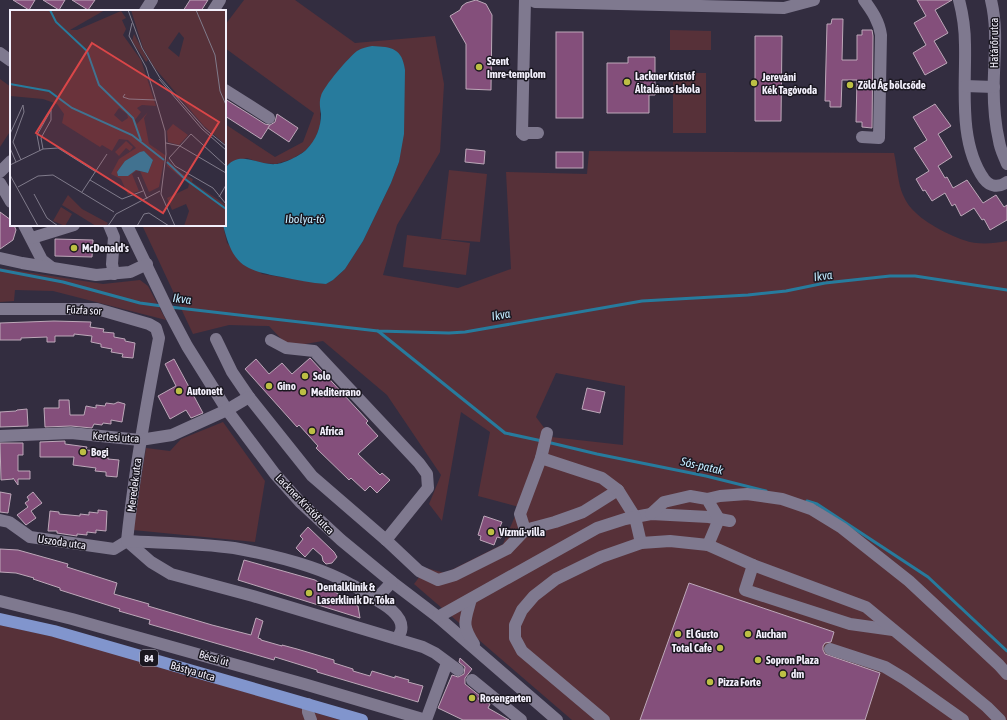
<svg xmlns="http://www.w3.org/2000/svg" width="1007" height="720" viewBox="0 0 1007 720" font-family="'Asap Condensed',sans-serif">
<rect width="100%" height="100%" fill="#332d40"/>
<g fill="#573139" fill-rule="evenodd">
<path d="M244 0H295L355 43 435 36 444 84 440 152 397 225 383 275 458 288 511 269 506 172 587 174 589 151 894 153C897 166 898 184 903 195 906 202 910 208 916 213 928 225 959 241 976 243 986 244 997 243 1007 241V720H572L414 584 426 568 445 573 503 544 519 507 478 496 490 432 461 412 442 521 429 504 441 475 387 395 323 341 299 345H287L269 326 229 325 193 334 142 225H223L227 243 262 274 326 284 333 280 345 269 363 241 391 183 399 162 320 104V126L314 141 305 151 292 159 276 164 261 163 247 158 227 165 225 169V124L275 157 303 142 314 113 225 48V25ZM556 373 625 386 623 445 551 437 536 417Z"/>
<path d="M670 30 711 31V50H670Z"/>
<rect x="673" y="73" width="33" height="60"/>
<path d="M0 79 11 87V130L0 147Z"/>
<path d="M449 170 487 174 480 242 441 239Z"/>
<path d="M407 235 470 243 466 275 403 267Z"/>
<path d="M0 268 103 284 140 280 148 286 166 320 53 291 15 290 14 301 0 302Z"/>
<path d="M223 422 265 481 255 542 133 530 146 448 170 451 181 439Z"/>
<path d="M0 625 73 641 340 720H0Z"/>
</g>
<path fill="#277b9d" d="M372 46C392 47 402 48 405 70L404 134 399 162 391 183 363 241 345 269 333 280 326 284C311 283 297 280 282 277 243 270 233 265 223 225H225V169C238 148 259 166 276 164 283 164 301 155 306 150 316 140 321 127 321 114 320 108 319 101 321 96 323 87 350 56 357 51 362 48 367 47 372 46Z"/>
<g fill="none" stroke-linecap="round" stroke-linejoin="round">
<g stroke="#277b9d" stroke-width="3">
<path d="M0 270 63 282 140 303 162 306"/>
<path d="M170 307 378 331 449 333 465 332 642 301 748 295 786 291 825 283 890 276H915L1007 290"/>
<path d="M378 331 505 433 542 441"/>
<path d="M547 442 597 454 706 476 766 491"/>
<path d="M807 501 817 504 928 577 1007 651"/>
</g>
</g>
<g fill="#844f7b" stroke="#bda8b9">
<path d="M13 0H35L29 10Z"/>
<path d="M43 0H65L59 10Z"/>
<path d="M72 0H95L88 10Z"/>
<path d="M190 0H208L201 11H183Z"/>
<path d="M476 0 486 4 492 15 491 90 466 89V44L450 16 460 10 462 6 466 3Z"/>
<path d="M917 0H952L935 10 948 33 934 41 947 63 925 75 913 53 926 45 914 23 926 16Z"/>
<path d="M832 19H843L842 60H857V35H862V30H872L873 36 872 128 862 127V122H856L857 80H842L841 107H830V101H825L827 24H831Z"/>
<rect x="556" y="32" width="27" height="86"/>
<path d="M755 36H782L781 121H755Z"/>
<path d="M628 57H655V95H649V113H607V63H628Z"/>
<path d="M225 99 265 124 270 125 261 139 225 116Z"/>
<path d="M935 104 951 126 938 134 952 157 938 166 945 178 947 177 953 188 967 180 983 203 996 195 1004 207 1007 205V220L990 230 984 219 982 220 974 208 961 216 955 204 952 206 945 193 932 201 925 190 923 191 916 179 929 171 914 148 927 140 913 117Z"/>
<path d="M277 114 298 128 289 142 268 128 270 125 275 122Z"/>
<path d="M466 149 485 151 484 164 465 162Z"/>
<rect x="556" y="152" width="27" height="16"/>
<path d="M0 212 11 220V225H14L16 230 13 240 0 249Z"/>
<path d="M55 239 93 240 92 257 55 256Z"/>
<path d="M54 321 91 322 90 327 104 329 103 332 114 333V337L125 339V341L135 343 133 358 122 357 123 354 111 352 112 349 101 347V344L91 342 92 336 74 334V336H55V342H47V337L21 338V340H0V323Z"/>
<path d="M310 358 368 421 366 423 378 436 358 454 380 475 382 473 390 480 377 493 370 486 365 491 351 478 349 480 316 448 318 446 299 425 297 427 245 369 256 359 269 374 282 363 292 374Z"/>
<path d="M174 359 203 413 191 418 186 410 170 419 158 396 176 386 165 364Z"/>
<path d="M587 388 605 392 600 413 582 409Z"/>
<path d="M59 400H69L70 415H84L86 406 96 408V405L105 406 106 403 114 404 118 402 125 404 122 422 111 420V424L103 423 102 425 94 424 92 428 71 426 45 427 44 408H59Z"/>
<path d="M27 409 28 426 0 427V412L16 411 17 410Z"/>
<path d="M65 441V444L87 447 86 450 98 451 97 454 108 456V459L119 460 117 477 106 476V472L95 471 96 468 73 465 74 457H40V442Z"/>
<path d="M0 443H23V455H18V471H30V479H18V485L13 478V479L1 480Z"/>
<path d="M0 492 11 494 8 513 0 512Z"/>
<path d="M33 492 42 503 31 511 36 518 26 525 17 515 28 507 25 503 29 500 27 497Z"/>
<path d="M98 510 107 511 106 531 96 530V533L87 532V535L77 534V536L57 533V531H48L50 511 59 512V514L80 516V514L89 515V512L98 513Z"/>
<path d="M484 516 502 522 500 527 504 529 501 538 497 537 494 545 480 540 481 536 478 535Z"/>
<path d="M308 527 334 552 337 557 332 563 326 564 323 561 322 556 313 548 305 557 296 548 303 539 300 536Z"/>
<path d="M0 549 18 550 68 564 67 567 117 583 114 594 149 604 148 606 212 625 251 635 256 618 263 621 258 638 261 639V640L282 646V645L297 649 334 660V663L353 669V671L370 676 372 671 395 678V676L409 680 408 682 423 686 418 702 317 672V670L275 657 274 660 149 624 150 620 119 611 120 609 60 590V588L33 579 34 578 16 573 0 572Z"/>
<path d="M244 560 315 580 358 606 360 618 238 580Z"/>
<path d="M689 583 834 632 831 642 825 643 823 646V650L825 654 880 673 865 720H640Z"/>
<path d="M460 658 472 669 465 678V684L480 696 478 699 490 704 488 708 509 720H463L438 708 452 675 458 677 464 674 465 667 459 662Z"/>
</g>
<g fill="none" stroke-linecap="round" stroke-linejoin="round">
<g stroke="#7f798f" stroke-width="12">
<path d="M531 0 535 2 784 8 814 0"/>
<path d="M959 0C963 15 965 30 965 45 966 87 958 142 984 179 990 187 999 188 1007 182"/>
<path d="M991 0C997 25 995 48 994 73 993 96 994 119 999 141 1000 149 1004 156 1007 164"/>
<path d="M145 11 152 0"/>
<path d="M213 11 220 0"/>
<path d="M0 53 11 61"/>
<path d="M965 86 994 87"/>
<path d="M225 90 269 118"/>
<path d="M522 133H538"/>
<path d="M524 135 522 133 525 0"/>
<path d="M862 137 879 138 881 35C879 21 872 11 864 0"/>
<path d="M0 172 11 161"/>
<path d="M0 183 11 202"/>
<path d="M24 225 42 260 51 267"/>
<path d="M109 225 114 237 112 264 114 274"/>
<path d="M127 225 169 312 187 346 227 410 275 474 300 502 341 540 392 582 438 617 557 720"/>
<path d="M32 238 74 225"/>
<path d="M0 258 22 263 96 275 130 272 147 264"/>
<path d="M0 309H97L149 324 156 328 159 338C146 406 134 473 127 541"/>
<path d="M216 339 232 372 249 397 312 476 386 540 419 571 438 580 455 575 507 549 525 530 555 522 583 512 618 490 635 517 651 514 709 517 730 521"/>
<path d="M271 340 286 348 314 351 419 463 427 474 428 488 386 540"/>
<path d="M547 433 541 458 602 478 618 490"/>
<path d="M0 436 71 433 140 440 172 435 227 410 249 397"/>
<path d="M707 499 720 496 747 494 782 499 811 509 842 528 909 581 999 665 1007 674"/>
<path d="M651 514 664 502 690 496 707 499 719 519 708 545"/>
<path d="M0 520 9 522 30 537 114 549 127 541"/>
<path d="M525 530 520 514 541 458"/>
<path d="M127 541 151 562 171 574 253 596 423 647 435 653 458 670"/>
<path d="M127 541C162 543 199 543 234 548 272 555 316 565 350 584 357 587 364 592 371 597 382 603 405 615 401 631 400 634 398 637 397 639"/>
<path d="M753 565 745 590 850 624 893 630"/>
<path d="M376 599 392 582"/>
<path d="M471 599C465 621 461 624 474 644"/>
<path d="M0 601 72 619 304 684 426 720"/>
<path d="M438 617 597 528 625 519 635 517 641 543"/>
<path d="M830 649 885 667 905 679 963 720"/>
<path d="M472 680 521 720"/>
<path d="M308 704V712L311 720"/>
<path d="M426 720 447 663"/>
<path d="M604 720 522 651 515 638V625L522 610 534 596 556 579 601 557 641 543 670 541 708 545 753 565 866 607 987 707 1000 720"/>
</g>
<path stroke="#8195cd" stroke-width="12" d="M0 619 54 631 362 720"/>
</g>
<g fill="#bcbf44" stroke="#1a1720" stroke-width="1.5">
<circle cx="479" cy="67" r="4"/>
<circle cx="627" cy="82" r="4"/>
<circle cx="754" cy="83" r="4"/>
<circle cx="850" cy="85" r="4"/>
<circle cx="74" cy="248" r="4"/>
<circle cx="305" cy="376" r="4"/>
<circle cx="269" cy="386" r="4"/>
<circle cx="179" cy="391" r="4"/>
<circle cx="303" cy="392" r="4"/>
<circle cx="312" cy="431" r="4"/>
<circle cx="83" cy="452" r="4"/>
<circle cx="491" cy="532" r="4"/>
<circle cx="309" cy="593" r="4"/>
<circle cx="678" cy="634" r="4"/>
<circle cx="748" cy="634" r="4"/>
<circle cx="720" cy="648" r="4"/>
<circle cx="758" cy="660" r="4"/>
<circle cx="783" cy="674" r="4"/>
<circle cx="710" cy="682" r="4"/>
<circle cx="472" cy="698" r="4"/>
</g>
<g text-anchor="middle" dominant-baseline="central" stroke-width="3" stroke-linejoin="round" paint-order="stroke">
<rect fill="#1a1720" stroke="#b2afba" stroke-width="1" x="140" y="650" width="18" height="16" rx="3"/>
<g font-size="10" font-weight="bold" fill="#f3f0fc">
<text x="149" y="658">84</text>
</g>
<g font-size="11" fill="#f3f0fc" stroke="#1a1720">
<text transform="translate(994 43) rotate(-90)">Határőr utca</text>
<text transform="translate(84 310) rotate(3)">Fűzfa sor</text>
<text transform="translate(116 437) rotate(4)">Kertesi utca</text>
<text transform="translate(134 485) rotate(-83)">Meredek utca</text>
<text transform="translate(305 504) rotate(46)">Lackner Kristóf utca</text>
<text transform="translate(62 542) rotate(8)">Uszoda utca</text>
<text transform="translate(214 658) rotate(16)">Bécsi út</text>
<text transform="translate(193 671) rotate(16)">Bástya utca</text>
</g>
<g font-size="11" font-weight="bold" fill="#f3f0fc" stroke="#1a1720" text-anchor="start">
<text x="487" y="61">Szent<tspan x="487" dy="13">Imre-templom</tspan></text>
<text x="635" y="76">Lackner Kristóf<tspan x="635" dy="13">Általános Iskola</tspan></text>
<text x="762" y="77">Jereváni<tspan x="762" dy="13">Kék Tagóvoda</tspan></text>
<text x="858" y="85">Zöld Ág bölcsőde</text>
<text x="82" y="248">McDonald's</text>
<text x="313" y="376">Solo</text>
<text x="277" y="386">Gino</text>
<text x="187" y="391">Autonett</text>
<text x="311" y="392">Mediterrano</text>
<text x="320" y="431">Africa</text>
<text x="91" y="452">Bogi</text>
<text x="499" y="532">Vízmű-villa</text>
<text x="317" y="587">Dentalklinik &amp;<tspan x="317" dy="13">Laserklinik Dr. Tóka</tspan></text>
<text x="686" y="634">El Gusto</text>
<text x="756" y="634">Auchan</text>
<text x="712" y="648" text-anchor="end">Total Cafe</text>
<text x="766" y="660">Sopron Plaza</text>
<text x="791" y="674">dm</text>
<text x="718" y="682">Pizza Forte</text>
<text x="480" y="698">Rosengarten</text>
</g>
<g font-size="12" font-style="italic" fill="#c3ebff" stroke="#1a1720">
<text x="305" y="219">Ibolya-tó</text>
<text transform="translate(823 276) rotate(-8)">Ikva</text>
<text transform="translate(182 299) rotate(7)">Ikva</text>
<text transform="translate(501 315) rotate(-9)">Ikva</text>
<text transform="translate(702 466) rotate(13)">Sós-patak</text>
</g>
</g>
<g transform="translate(10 10)">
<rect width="216" height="216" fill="#332d40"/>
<path d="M0 0H95L60 20H67L111 1 116 8 112 10 116 19 113 25 131 50 146 96 132 95 127 98 131 102 125 110 127 114 138 102 134 108 139 134 155 145 149 177 139 182 130 161H126L122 164 129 181 118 185 111 169 101 164 109 149 126 138 118 130 109 129 102 141 92 135 90 137 52 113 54 104 47 94 33 89 0 86ZM109 98 117 104 118 108 112 112 104 105ZM134 141 143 150 138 163 126 160 118 166H108L107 162 115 151ZM121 0H216V135L194 116 144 57 133 38ZM169 22 174 28 169 47 158 38ZM124 24 138 50 136 52 122 31ZM163 114 178 125 169 135 158 132 157 121ZM116 131 123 137 120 141 116 138 109 146 105 142ZM157 149 169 162 183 169 182 172 216 195V216H174L179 201 176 194 162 200 157 188 178 178 179 174 157 156ZM58 185 72 199 98 213 96 216H86L52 195ZM51 197 62 204 55 216 43 211Z" fill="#573139" fill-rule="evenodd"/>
<path d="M130 142 134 141 143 150 138 163 126 160 118 166H108L107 162 115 151Z" fill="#277b9d"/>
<path fill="none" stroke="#277b9d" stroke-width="2" d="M40 0 46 12 77 41 89 75 123 108 131 131M0 74 39 81 62 98 122 125 154 150M157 152 175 169 216 199"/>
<path fill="none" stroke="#807b8b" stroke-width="1" d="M118 0 132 38 150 68 195 119 216 136M186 0 205 45 210 81 216 95M122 13 119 26 136 57 155 121 156 144 151 184M149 69 192 119 216 140M115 84 113 87 119 89 146 90M0 124 13 95 14 102 3 132 11 150M156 133 170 136 216 163M0 138 6 152M30 141 27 125 41 100V110L31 128 33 139M0 155 33 139 48 138 86 162M216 156 181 124 159 148 165 156 203 178 216 194M0 165 28 216M128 167 137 189M80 170 112 189 133 181M8 177 28 166 43 165 104 202M72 182 97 144M24 184 37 208 48 216M151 184 165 216M209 187 216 175M98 216 106 204 150 181M127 216 134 204 139 203 159 216"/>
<path fill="#da4648" fill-opacity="0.15" stroke="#da4648" stroke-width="2" d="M82 33 209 112 153 203 26 123Z"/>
<rect width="216" height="216" fill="none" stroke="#f3f0fc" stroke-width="2"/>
</g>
</svg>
